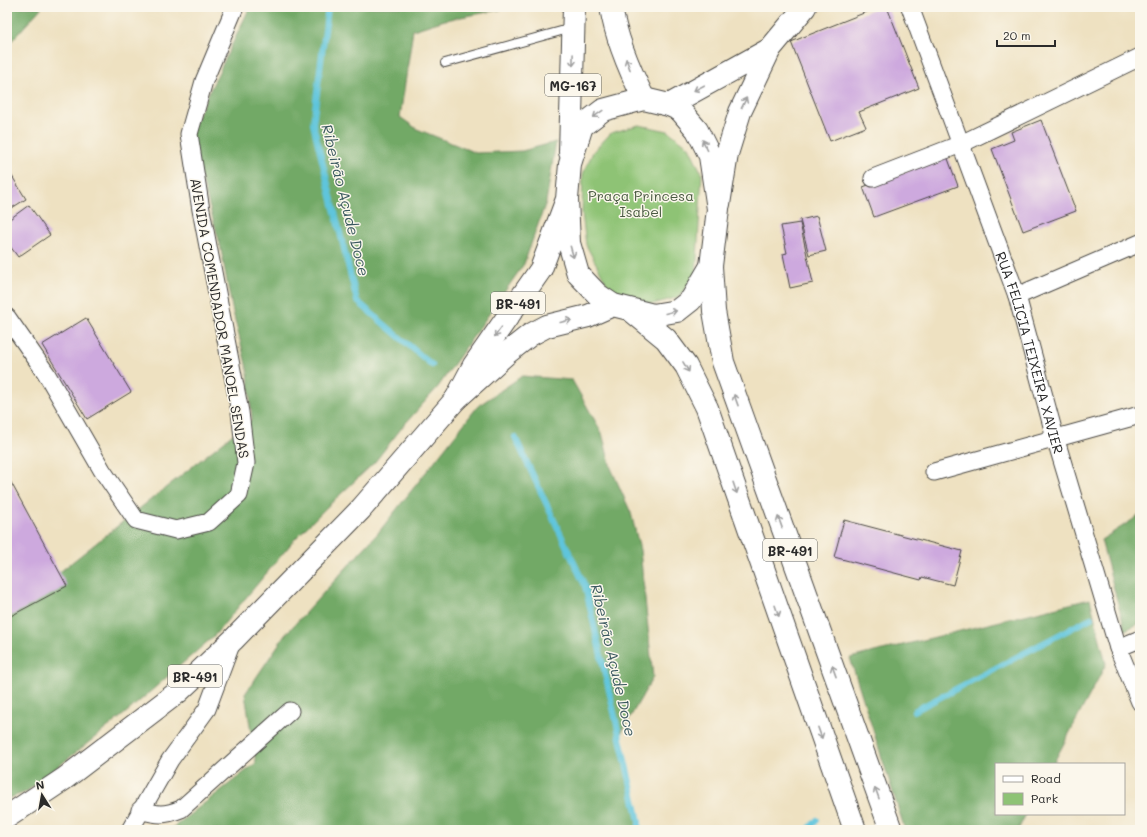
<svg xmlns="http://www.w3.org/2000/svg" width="1147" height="837" viewBox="0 0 1147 837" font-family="Mali,sans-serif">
<rect width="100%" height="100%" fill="#fbf7ec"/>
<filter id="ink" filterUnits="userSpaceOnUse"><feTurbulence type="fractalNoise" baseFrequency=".025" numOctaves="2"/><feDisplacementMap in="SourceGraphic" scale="8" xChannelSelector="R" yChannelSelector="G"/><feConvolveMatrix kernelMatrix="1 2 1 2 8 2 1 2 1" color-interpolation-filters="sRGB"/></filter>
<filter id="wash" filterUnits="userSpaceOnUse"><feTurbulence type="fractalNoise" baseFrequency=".012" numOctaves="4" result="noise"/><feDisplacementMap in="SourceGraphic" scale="16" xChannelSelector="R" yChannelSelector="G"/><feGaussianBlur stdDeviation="0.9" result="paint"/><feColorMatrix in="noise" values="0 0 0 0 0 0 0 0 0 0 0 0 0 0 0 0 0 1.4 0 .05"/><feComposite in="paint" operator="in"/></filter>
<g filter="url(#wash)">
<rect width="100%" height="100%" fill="#eee1c1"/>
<path fill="#8ec375" stroke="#5c7750" d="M639 125 668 131 689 147 702 174 696 275 679 297 653 304 625 301 607 284 586 245 582 213 583 174 593 152 611 133Z"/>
<g fill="#72a966" stroke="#4e6a48">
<path d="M7 7H42L7 46Z"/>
<path d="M250 7H515L445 20 413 30 400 117 417 129 476 153 522 151 556 142 546 202 524 264 438 387 404 425 374 463 327 507 295 539 214 636 127 712 26 792 7 799V614L252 419 248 372 232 308 220 244 189 134Z"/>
<path d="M522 376 572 380 602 433 611 468 631 513 640 550 653 677 619 737 639 830H170L256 763 245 694 285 635 378 533 478 406Z"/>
<path d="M1140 515V623L1125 630 1101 540Z"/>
<path d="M1090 599 1106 664 1053 764H996V814H1026L1018 830H905L850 658Z"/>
</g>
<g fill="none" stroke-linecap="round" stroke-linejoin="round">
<g stroke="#5fc5dc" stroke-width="6">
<path d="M328 7 313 124 357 301 432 365"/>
<path d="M515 437 585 586 639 821V830"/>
<path d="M914 711 1091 618"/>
<path d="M808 830 817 820"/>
</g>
</g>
<g id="blocks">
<g fill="#cda9de">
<path d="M879 7H887L919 88 859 112 866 127 830 141 791 42Z"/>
<path d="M1041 120 1076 211 1023 231 992 149 1014 140 1011 132Z"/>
<path d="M947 156 958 186 874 217 863 187Z"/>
<path d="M7 168 26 199 7 211Z"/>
<path d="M29 205 50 235 18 257 7 242V221Z"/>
<path d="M817 216 826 251 809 255 800 220Z"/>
<path d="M800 223 813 283 790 288 783 254 787 253 781 226Z"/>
<path d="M86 318 131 392 87 419 42 345Z"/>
<path d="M7 475 67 586 7 618Z"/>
<path d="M844 520 962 551 953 585 922 577 921 580 834 557Z"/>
</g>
</g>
</g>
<g filter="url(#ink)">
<use href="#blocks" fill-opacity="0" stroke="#484642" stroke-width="1"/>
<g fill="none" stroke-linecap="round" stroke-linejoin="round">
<g stroke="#484642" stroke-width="10">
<path id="service" d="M445 63 572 28"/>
</g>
<g stroke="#484642" stroke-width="19">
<g id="minor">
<path id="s1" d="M910 7 1017 296 1055 437 1118 648 1140 702"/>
<path d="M873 178 961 144 1140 57"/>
<path d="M1017 296 1140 243"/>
<path d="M7 317 46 373 102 470 136 520 176 530 209 522 239 495 246 463 240 412 201 210 189 134 204 81 235 7"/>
<path d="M934 472 1140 415"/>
<path d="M1118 648 1140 639"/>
<path d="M140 810C158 815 164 816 181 809L290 711"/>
<path d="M130 830 170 760 207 709 232 642"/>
</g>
</g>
<g stroke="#484642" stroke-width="24">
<g id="secondary">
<path d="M669 105 770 49"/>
<path d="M719 204 727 154 740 112 770 49 805 7"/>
</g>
</g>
<g stroke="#484642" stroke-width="24">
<g id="primary">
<path d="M611 7C616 39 630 71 644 99"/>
<path d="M570 152 574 7"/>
</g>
</g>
<g stroke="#484642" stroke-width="24">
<g id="trunk">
<path d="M711 266 714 311 723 362 891 830"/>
<path d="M633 312 666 339 686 366 707 408 855 830"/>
<path d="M456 399 474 365 541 269 567 199 570 164 582 126 603 110 644 99 669 105 680 110 697 130 710 156 718 209 711 266 691 300 677 311 653 315 613 305 598 295 578 274 569 243 567 199"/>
<path d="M7 817 64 779 178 692 233 640 361 509 456 399 507 353 530 335 547 326 588 316 613 305"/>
</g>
</g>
<use href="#service" stroke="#fff" stroke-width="8"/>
<use href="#minor" stroke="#fff" stroke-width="17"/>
<use href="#secondary" stroke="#fff" stroke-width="22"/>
<use href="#primary" stroke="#fff" stroke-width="22"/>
<use href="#trunk" stroke="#fff" stroke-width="22"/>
</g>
<defs><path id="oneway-shaft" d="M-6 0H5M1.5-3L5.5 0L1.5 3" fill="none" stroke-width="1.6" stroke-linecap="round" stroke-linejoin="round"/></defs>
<g stroke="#a0a0a0">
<use href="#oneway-shaft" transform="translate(573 60) rotate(91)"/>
<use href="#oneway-shaft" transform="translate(628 64) rotate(-110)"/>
<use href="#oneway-shaft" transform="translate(699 88) rotate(152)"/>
<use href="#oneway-shaft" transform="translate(744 103) rotate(-64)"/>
<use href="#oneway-shaft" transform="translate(598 114) rotate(144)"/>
<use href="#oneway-shaft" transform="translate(705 145) rotate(-116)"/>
<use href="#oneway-shaft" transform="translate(572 252) rotate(74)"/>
<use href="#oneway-shaft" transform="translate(671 312) rotate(-14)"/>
<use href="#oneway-shaft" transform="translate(566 321) rotate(-14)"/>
<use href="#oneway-shaft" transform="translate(498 332) rotate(126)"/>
<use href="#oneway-shaft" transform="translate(686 367) rotate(59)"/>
<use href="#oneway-shaft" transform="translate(736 400) rotate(-110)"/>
<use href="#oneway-shaft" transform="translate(735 488) rotate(71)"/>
<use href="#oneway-shaft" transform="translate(780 522) rotate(-110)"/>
<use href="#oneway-shaft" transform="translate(777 611) rotate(71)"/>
<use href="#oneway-shaft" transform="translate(834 671) rotate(-110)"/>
<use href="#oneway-shaft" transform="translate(820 733) rotate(70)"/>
<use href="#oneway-shaft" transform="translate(877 793) rotate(-110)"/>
</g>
</g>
<g text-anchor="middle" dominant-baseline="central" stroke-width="3" stroke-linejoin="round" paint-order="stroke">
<g fill="#fbf7ec" stroke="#696865" stroke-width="1">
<rect x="545" y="74" width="56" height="22" rx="3"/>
<rect x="491" y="292" width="54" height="22" rx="3"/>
<rect x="763" y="539" width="54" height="22" rx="3"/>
<rect x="168" y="665" width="54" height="22" rx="3"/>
</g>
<g font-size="13" font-weight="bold" fill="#2b2b2b">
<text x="573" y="85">MG-167</text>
<text x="518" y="303">BR-491</text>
<text x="790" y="550">BR-491</text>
<text x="195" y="676">BR-491</text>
</g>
<g font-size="14" fill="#495941" stroke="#fbf7ec">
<text x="641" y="195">Praça Princesa<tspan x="641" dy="16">Isabel</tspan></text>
</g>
<g font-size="14" fill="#2b2b2b" stroke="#fbf7ec">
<text transform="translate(220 318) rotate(80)">AVENIDA COMENDADOR MANOEL SENDAS</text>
<text stroke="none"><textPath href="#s1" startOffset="366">RUA FELICIA TEIXEIRA XAVIER</textPath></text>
</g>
<g font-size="15" font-style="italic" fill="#3b5960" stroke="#fbf7ec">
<text transform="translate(346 200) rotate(76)">Ribeirão Açude Doce</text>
<text transform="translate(614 660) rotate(77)">Ribeirão Açude Doce</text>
</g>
</g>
<rect width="1147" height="837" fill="none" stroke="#fbf7ec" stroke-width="24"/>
<rect x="995" y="763" width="130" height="52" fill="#fbf7ec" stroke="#a8a59f"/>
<rect x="1003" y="776" width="20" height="6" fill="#ffffff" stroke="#a8a59f"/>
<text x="1031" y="783" font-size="12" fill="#2b2b2b">Road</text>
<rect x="1003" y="793" width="20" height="12" fill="#8ec375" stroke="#a8a59f"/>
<text x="1031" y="803" font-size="12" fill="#2b2b2b">Park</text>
<g transform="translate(42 795) rotate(349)" stroke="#fbf7ec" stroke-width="3" paint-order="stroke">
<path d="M0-3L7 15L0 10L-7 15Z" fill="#2b2b2b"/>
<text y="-6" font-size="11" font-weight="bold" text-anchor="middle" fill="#2b2b2b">N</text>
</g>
<path d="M997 40v6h58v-6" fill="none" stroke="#2b2b2b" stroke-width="2"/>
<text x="1003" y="40" font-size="12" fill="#2b2b2b" stroke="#fbf7ec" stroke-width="3" paint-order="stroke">20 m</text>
</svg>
